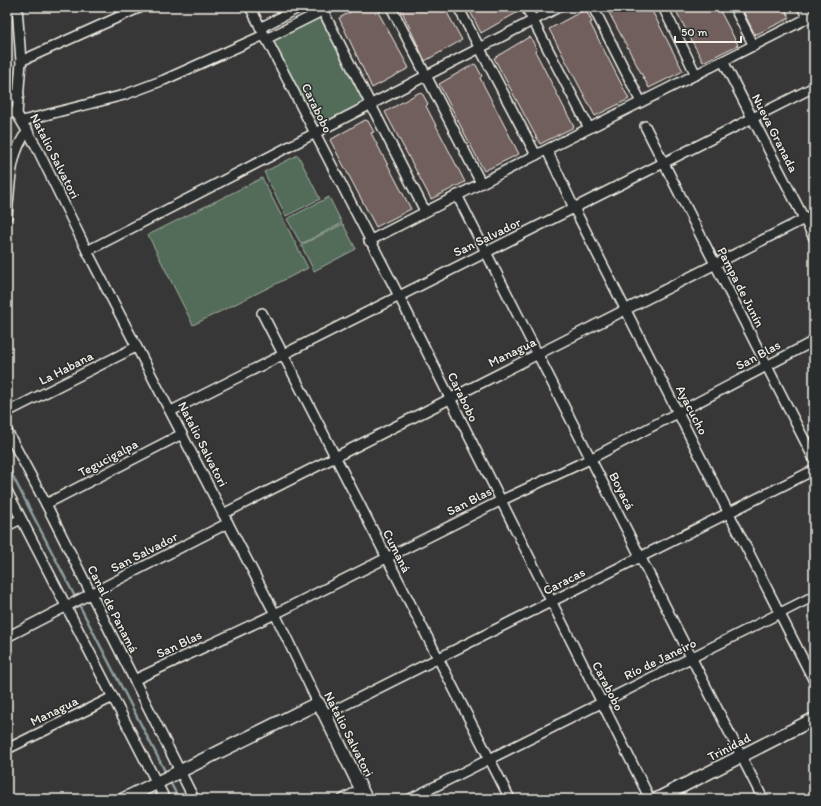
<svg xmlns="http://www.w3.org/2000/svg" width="821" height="806" viewBox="0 0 821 806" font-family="Itim,sans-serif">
<rect width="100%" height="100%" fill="#383737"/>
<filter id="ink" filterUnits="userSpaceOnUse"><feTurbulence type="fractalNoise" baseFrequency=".025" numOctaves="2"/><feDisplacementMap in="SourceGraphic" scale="8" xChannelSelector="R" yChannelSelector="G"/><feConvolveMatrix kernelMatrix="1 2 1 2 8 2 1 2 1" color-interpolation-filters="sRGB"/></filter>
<g filter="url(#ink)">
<g fill="#526c5a" stroke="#a3aea1">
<path d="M322 11 371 104 314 132 266 39Z"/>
<path d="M298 155 320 199 286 216 264 172Z"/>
<path d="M262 178 308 268 193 325 148 235Z"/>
<path d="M329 197 342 223 301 244 287 219Z"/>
<path d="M343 224 356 249 314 271 301 245Z"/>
</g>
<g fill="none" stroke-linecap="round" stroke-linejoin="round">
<g stroke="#8d9e9e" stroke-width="2.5">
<path d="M7 465 166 773"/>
<path d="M169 780 179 799"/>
</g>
</g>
<g fill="#715e5d" stroke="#f4f1e8">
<path d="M360 7H385V9L378 12 409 68 372 88 339 18Z"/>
<path d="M400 7H444L462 40 425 61Z"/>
<path d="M472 7H515L518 12 481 33 470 11 473 9Z"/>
<path d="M606 7H650L683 71 649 88Z"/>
<path d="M674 7H718L738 45 703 62Z"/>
<path d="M741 7H784L790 18 755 35Z"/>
<path d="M584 10H586L592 22 590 23 629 99 595 116 549 29Z"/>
<path d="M529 37 531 38 537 50 535 51 574 127 540 144 494 58Z"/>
<path d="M474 64 476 65 482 76 480 78 519 154 484 171 439 84Z"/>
<path d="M420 92 421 94 422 93 428 104 426 106 465 182 431 199 385 112Z"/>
<path d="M365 120 368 121 374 132 371 133 411 209 376 227 330 140Z"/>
</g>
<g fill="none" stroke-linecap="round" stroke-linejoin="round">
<g stroke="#f4f1e8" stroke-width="12">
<g id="street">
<path d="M17 7 21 61 17 114"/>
<path d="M250 7 399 296 650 799"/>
<path d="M321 7 425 211"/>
<path d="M391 7 481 183"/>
<path d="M458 7 536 155"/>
<path d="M526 7 589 128"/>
<path d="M593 7 641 102"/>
<path d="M663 7 696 75"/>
<path d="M734 7 754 46"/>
<path d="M802 7 808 18"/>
<path d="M260 28 300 7"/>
<path d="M266 39 330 7"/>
<path d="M21 61 141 7"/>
<path d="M723 61 814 238"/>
<path d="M7 94 19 95"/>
<path d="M7 111 17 114 36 146 87 251 275 614 318 703"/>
<path d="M22 121 124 95 164 80 264 35"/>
<path d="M645 126 814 459"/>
<path d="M547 150 574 208 814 681"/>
<path d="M457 195 763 799"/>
<path d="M7 216C10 189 9 152 28 131"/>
<path d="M369 241 536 155 814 15"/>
<path d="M87 251 559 7"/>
<path d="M262 313 510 799"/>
<path d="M171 411 814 87"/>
<path d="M7 412 136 347"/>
<path d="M7 431 46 504 194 799"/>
<path d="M7 491 165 799"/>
<path d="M46 504 182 434"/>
<path d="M223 514 814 214"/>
<path d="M7 526 21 519"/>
<path d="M7 637 228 523"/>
<path d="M134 680 275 614 500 501 590 459 814 341"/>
<path d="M325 715 814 470"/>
<path d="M7 749 113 697"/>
<path d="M343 799 362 789"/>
<path d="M410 799 814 596"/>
</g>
</g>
<g stroke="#f4f1e8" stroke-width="15">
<g id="secondary">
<path d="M124 799 318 703 325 715 366 799"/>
<path d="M657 799 814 719"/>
</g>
</g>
<use href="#street" stroke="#2a2d2e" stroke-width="9"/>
<use href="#secondary" stroke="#2a2d2e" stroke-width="12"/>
</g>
</g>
<g text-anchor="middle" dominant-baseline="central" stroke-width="3" stroke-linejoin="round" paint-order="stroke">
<g font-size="13" fill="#f4f1e8" stroke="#2a2d2e">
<text transform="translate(317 108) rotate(64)">Carabobo</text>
<text transform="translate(775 133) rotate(63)">Nueva Granada</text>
<text transform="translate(55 156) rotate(63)">Natalio Salvatori</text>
<text transform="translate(487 237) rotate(-26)">San Salvador</text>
<text transform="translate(741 287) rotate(63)">Pampa de Junín</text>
<text transform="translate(512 352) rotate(-26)">Managua</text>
<text transform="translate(758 355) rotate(-28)">San Blas</text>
<text transform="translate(66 368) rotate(-27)">La Habana</text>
<text transform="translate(463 397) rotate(64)">Carabobo</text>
<text transform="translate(692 410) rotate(63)">Ayacucho</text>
<text transform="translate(203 444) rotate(63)">Natalio Salvatori</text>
<text transform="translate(108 458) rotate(-28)">Tegucigalpa</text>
<text transform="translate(622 491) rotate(63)">Boyacá</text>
<text transform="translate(469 501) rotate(-27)">San Blas</text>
<text transform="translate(397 551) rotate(63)">Cumaná</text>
<text transform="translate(144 552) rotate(-27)">San Salvador</text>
<text transform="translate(564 581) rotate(-27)">Caracas</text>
<text transform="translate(113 609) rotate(63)">Canal de Panamá</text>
<text transform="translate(179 644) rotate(-25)">San Blas</text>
<text transform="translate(660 659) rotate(-26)">Río de Janeiro</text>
<text transform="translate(608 686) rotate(63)">Carabobo</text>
<text transform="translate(54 711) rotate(-26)">Managua</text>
<text transform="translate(349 734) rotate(63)">Natalio Salvatori</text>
<text transform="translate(729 747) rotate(-27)">Trinidad</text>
</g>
</g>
<rect width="821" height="806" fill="none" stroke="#2a2d2e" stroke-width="24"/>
<rect x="12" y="12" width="797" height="782" fill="none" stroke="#f4f1e8" stroke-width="1.5" filter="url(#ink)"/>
<path d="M675 36v6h66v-6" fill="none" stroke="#f4f1e8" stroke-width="2"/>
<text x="681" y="36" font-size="12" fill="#f4f1e8" stroke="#2a2d2e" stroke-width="3" paint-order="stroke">50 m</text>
</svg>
